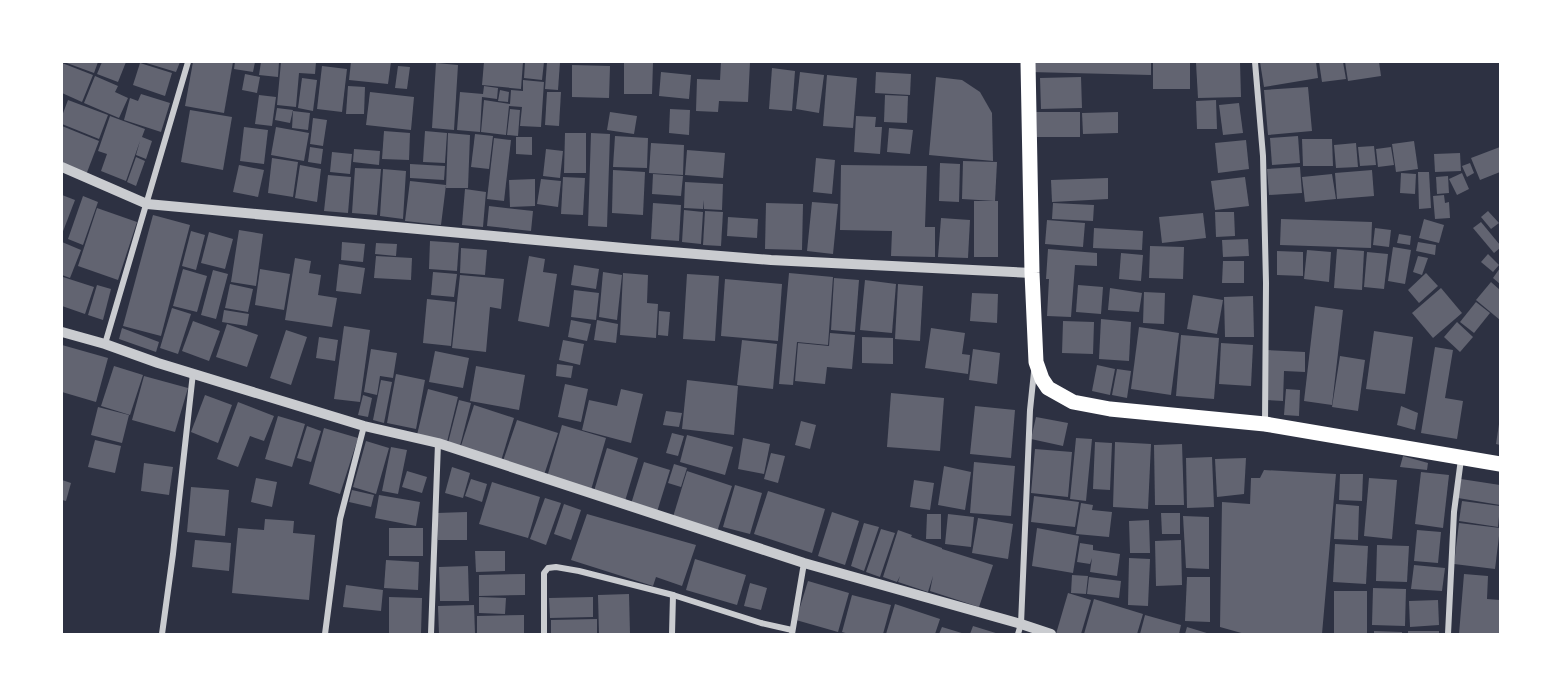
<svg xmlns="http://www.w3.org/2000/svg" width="1562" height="696" viewBox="0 0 1562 696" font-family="Ubuntu,sans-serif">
<rect width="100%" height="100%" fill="#2d3142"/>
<g fill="#626471">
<path d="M64 62H98L94 73Z"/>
<path d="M102 62H126L118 82 97 74Z"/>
<path d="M143 62H180L176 72Z"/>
<path d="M193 62H233L224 113 185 106Z"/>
<path d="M235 62H255L253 72 234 69Z"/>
<path d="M261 62H279L278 77 259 75Z"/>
<path d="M281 62H316L315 74 299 73 296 107 277 105Z"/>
<path d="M351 62H391L388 84 349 80Z"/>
<path d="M484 62H523L521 89 482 85Z"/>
<path d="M525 62H544L542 80 524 78Z"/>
<path d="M547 62H560L558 90 545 89Z"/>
<path d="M624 62H653L652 94H624Z"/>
<path d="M721 62H750L748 102 719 101 718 112 696 111 697 79 720 80Z"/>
<path d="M1030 62H1151V75L1030 72Z"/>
<rect x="1153" y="62" width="37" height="27"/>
<path d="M1231 62H1240L1241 97 1198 98 1196 63Z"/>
<path d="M1260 62H1316L1318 78 1264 87Z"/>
<path d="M1319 62H1343L1346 79 1322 82Z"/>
<path d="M1345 62H1379L1381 76 1348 81Z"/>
<path d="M62 63 93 75 82 102 62 93Z"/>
<path d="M140 63 172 73 165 96 133 85Z"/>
<path d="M436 63 458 65 454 130 432 128Z"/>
<path d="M572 65 610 66 609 98 572 97Z"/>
<path d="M322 66 347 69 342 112 317 109Z"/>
<path d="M398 66 410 67 407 89 395 88Z"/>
<path d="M772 68 795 71 792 111 769 109Z"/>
<path d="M661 72 691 75 689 99 659 96Z"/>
<path d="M800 72 824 75 819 113 796 109Z"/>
<path d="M876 72 911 74 910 95 875 93Z"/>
<path d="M245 74 260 77 257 93 242 90Z"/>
<path d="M827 75 857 78 853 128 823 126Z"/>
<path d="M95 76 118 86 115 92 128 98 119 118 84 103Z"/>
<path d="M936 77 962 80 980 92 992 113 993 161 929 155Z"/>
<path d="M1081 77 1082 108 1041 109 1040 78Z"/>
<path d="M302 78 317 80 313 111 298 108Z"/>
<path d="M523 80 544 82 541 127 520 126 522 107 509 106 506 135 481 132 484 100 510 104 511 90 523 91Z"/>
<path d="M348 86 365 87 364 114H346Z"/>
<path d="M484 86 498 88 497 99 482 97 480 132 457 130 460 92 483 94Z"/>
<path d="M1308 87 1312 131 1268 135 1264 90Z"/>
<path d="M500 90 509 92 508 102 498 101Z"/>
<path d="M370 92 414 97 411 130 366 125Z"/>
<path d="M547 92H561L559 126 545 125Z"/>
<path d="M141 94 170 103 161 132 124 120 130 98 138 101Z"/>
<path d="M259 95 276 97 272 126 255 124Z"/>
<path d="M885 95 908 96 907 123 884 122Z"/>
<path d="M68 100 108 115 99 139 62 124V116Z"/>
<path d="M1216 100 1217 129H1197L1196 101Z"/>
<path d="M1239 103 1243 133 1223 135 1219 105Z"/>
<path d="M277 108 293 110 290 123 275 120Z"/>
<path d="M510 109 520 110 518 136 507 135Z"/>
<path d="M670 109 690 110 689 135 669 133Z"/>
<path d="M190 110 232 117 223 170 181 162Z"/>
<path d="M293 111 310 113 308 130 292 128Z"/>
<path d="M610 112 637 116 634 134 607 130Z"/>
<path d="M1036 112H1080V137H1037Z"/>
<path d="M1118 112V133L1083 134 1082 113Z"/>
<path d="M110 116 145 129 142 137 152 141 146 159 136 155 140 141 126 181 101 171 107 154 98 151Z"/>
<path d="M856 116 876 117 875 127H882L880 154 854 152Z"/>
<path d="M313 118 327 120 323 146 310 144Z"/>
<path d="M62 126 99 141 86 175 62 165Z"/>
<path d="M244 127 268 130 264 164 240 161Z"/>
<path d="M276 127 309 133 304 161 271 155Z"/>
<path d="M889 128 913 130 910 154 887 152Z"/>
<path d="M384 131 410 133 409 160 382 159Z"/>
<path d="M425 131 447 133 445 163 423 162Z"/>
<path d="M448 133 470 135 468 188H446Z"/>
<path d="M565 133H586V173H564Z"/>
<path d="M591 133 610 134 607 227 588 226Z"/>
<path d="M475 134 493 136 489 169 471 167Z"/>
<path d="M615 136 648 138 647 168 613 167Z"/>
<path d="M1298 136 1300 163 1272 165 1270 138Z"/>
<path d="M516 137H532V155L516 154Z"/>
<path d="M494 138 511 140 504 201 487 199Z"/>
<path d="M1302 139H1332L1333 166H1303Z"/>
<path d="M1246 140 1249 169 1218 173 1215 143Z"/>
<path d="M1414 141 1418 169 1396 172 1392 144Z"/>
<path d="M651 143 684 145 683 175 649 173Z"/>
<path d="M1356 143 1358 167 1336 168 1334 145Z"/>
<path d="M1374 146 1376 165 1360 166 1358 147Z"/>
<path d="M310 147 323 149 321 164 308 162Z"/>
<path d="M1391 147 1394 165 1378 167 1376 149Z"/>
<path d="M1500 147V172L1480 180 1471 158Z"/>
<path d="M354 149 380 151 379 165 353 162Z"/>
<path d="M546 149 563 151 560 178 543 176Z"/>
<path d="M687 150 725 153 723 178 685 175Z"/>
<path d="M332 152 352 154 350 174 330 172Z"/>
<path d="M1460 153 1461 171 1435 172 1434 154Z"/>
<path d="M136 157 145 161 136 186 127 182Z"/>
<path d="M272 158 298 162 293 197 268 193Z"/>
<path d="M816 158 835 160 832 194 813 192Z"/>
<path d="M963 161 997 162 995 201 962 199Z"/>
<path d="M940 163 960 164 959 202 939 201Z"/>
<path d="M1470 163 1474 173 1467 177 1462 166Z"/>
<path d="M410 164 445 166 444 180 410 178Z"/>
<path d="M239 165 264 170 258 197 233 192Z"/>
<path d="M300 165 321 169 317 202 295 198Z"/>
<path d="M841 165 927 166 925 227H935V257L891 256 892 231 840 230Z"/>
<path d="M1300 167 1302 193 1269 195 1267 169Z"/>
<path d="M355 168 381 169 377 215 352 213Z"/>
<path d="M383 169 406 171 403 219 380 216Z"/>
<path d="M613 170 645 172 643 215 612 213Z"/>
<path d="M1372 170 1374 196 1337 199 1335 173Z"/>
<path d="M1418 172H1429L1431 208 1419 209Z"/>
<path d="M1401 173 1416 174 1415 194 1400 193Z"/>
<path d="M1462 173 1469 189 1457 195 1449 179Z"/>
<path d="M653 174 683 176 681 196 652 194Z"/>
<path d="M1332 174 1336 199 1305 202 1302 177Z"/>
<path d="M328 175 351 177 348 213 324 211Z"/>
<path d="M1448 176 1449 193 1437 194 1436 177Z"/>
<path d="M563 177 585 178 583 215 561 214Z"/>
<path d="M1245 177 1249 206 1215 210 1211 181Z"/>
<path d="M1108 178V199L1052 202 1051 180Z"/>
<path d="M535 179V206L510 207 509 180Z"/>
<path d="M541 179 561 181 558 207 537 204Z"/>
<path d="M410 181 446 185 441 225 405 221Z"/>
<path d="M685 182 723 184 722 210 704 209V200L703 209 684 208Z"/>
<path d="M465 189 486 192 483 227 462 225Z"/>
<path d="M62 195 75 200 62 234Z"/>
<path d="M1444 195 1445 203 1449 202 1450 218 1435 219 1433 196Z"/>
<path d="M83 196 98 202 83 245 68 239Z"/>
<rect x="974" y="201" width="24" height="56"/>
<path d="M812 202 838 204 833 254 807 251Z"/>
<path d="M653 203 681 205 679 241 651 239Z"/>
<path d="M766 203 803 204 802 250 765 249Z"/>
<path d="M1053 203 1094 205 1093 221 1052 219Z"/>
<path d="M489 206 533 211 531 231 487 226Z"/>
<path d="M97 208 137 222 118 280 78 266Z"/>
<path d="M684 210 703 212 701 244 682 242Z"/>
<path d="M705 211 723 212 721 246 703 245Z"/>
<path d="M1488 211 1499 223 1491 229 1481 217Z"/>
<path d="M1215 212H1234L1235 236 1216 237Z"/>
<path d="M1203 213 1206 238 1162 243 1159 217Z"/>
<path d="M153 215 190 225 161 336 123 326Z"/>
<path d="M728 217 758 219 757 238 727 236Z"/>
<path d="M941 218 970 220 968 258 938 257Z"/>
<path d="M1281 219 1372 222 1371 248 1280 245Z"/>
<path d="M1424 219 1444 225 1439 243 1419 238Z"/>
<path d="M1047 220 1085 223 1083 247 1045 244Z"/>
<path d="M1481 222 1500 245V248L1494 253 1473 228Z"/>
<path d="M1094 228 1143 231 1142 250 1093 248Z"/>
<path d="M1375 228 1391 230 1389 247 1373 245Z"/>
<path d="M239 230 263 234 256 286 231 282Z"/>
<path d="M191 231 205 235 196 270 182 266Z"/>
<path d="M209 232 233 239 225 269 201 263Z"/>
<path d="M1399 234 1411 236 1410 245 1397 243Z"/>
<path d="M1248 239 1249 256 1223 257 1222 240Z"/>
<path d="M430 241 459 243 457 271 429 269Z"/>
<path d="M62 242 81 250 70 278 62 275Z"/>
<path d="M342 242 365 244 363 262 341 260Z"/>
<path d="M1418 242 1436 245 1435 255 1416 251Z"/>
<path d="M376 243 397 244 396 256 375 254Z"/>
<path d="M1150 246 1184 247 1183 279 1149 278Z"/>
<path d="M1393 247 1411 250 1405 284 1388 281Z"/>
<path d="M461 248 487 250 485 275 460 273Z"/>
<path d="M1048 249 1097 253V266L1075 265 1071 317 1047 316 1049 279H1046Z"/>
<path d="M1337 249 1364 251 1362 290 1334 288Z"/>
<path d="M1307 250 1331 252 1329 282 1304 279Z"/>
<path d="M1277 251 1303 252V276L1277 275Z"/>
<path d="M1367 252 1388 254 1384 289 1364 287Z"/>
<path d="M1121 253 1143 255 1141 281 1119 279Z"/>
<path d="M1488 254 1499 265 1493 272 1481 262Z"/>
<path d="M376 256 412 258 411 280 374 278Z"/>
<path d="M529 256 545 259 543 272 557 274 549 327 518 321Z"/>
<path d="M1418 256 1428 258 1422 275 1413 272Z"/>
<path d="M295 258 311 261 309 273 321 275 318 295 337 298 332 327 285 320Z"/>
<path d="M1223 261H1244V283H1222Z"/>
<path d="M339 264 365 268 361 294 336 291Z"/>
<path d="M574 265 599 269 596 289 571 285Z"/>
<path d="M1500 268V284L1493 278Z"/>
<path d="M183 269 207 276 197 312 173 306Z"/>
<path d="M260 269 290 274 284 310 255 305Z"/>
<path d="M213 270 228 274 216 319 201 315Z"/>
<path d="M433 272 457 274 454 297 431 295Z"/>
<path d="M603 272 622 275 617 320 599 317Z"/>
<path d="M623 273 648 275 647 303 658 304 656 338 620 335Z"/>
<path d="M789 273 833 277 828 345 797 342 793 385 779 384Z"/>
<path d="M1426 273 1438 286 1419 303 1408 290Z"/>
<path d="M687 274 719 276 715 341 683 339Z"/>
<path d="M460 275 504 279 501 309 490 307 486 352 452 348Z"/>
<path d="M63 277 94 287 85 314 62 306Z"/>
<path d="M834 278 859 280 855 332 831 330Z"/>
<path d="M725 279 782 284 778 341 721 336Z"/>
<path d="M865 280 896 284 892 333 860 330Z"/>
<path d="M1491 282 1500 290V320L1476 300Z"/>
<path d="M230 284 253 289 248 312 225 308Z"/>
<path d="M898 284 923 286 920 341 895 339Z"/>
<path d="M97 285 111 289 103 320 88 315Z"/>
<path d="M1078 285 1103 287 1101 314 1076 312Z"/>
<path d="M1110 288 1142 293 1139 312 1108 310Z"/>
<path d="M1441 288 1462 313 1433 338 1412 313Z"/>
<path d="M574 290 599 293 596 320 571 317Z"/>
<path d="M1144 292 1165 293 1164 324 1143 323Z"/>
<path d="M972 293 998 294 997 323 970 321Z"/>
<path d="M1193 295 1223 300 1217 334 1187 329Z"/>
<path d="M1253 296 1254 337H1225L1224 297Z"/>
<path d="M427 299 455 302 451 346 423 343Z"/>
<path d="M1476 302 1490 313 1474 333 1460 322Z"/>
<path d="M1315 306 1343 310 1332 405 1304 401Z"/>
<path d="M172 308 191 314 178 354 160 348Z"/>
<path d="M224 310 249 314 247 326 222 322Z"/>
<path d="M659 311 670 312 668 336 658 335Z"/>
<path d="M1101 319 1131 322 1129 361 1099 359Z"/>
<path d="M571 320 591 324 587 341 568 337Z"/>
<path d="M597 320 618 324 616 343 594 340Z"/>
<path d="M193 321 220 331 209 361 182 351Z"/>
<path d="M1063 321 1094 322 1093 354 1062 353Z"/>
<path d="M1457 322 1473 337 1460 352 1444 337Z"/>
<path d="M227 324 258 335 247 367 216 357Z"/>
<path d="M344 326 370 330 360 402 334 399Z"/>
<path d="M1139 327 1179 333 1171 395 1131 389Z"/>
<path d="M122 328 159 342 156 352 119 339Z"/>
<path d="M931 328 965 333 962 354 970 355 968 374 925 368Z"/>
<path d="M286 330 307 337 291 385 270 378Z"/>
<path d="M1374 331 1413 337 1405 394 1366 389Z"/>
<path d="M830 333 855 335 852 369 827 367 825 384 795 381 798 343 829 346Z"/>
<path d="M1181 335 1219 338 1214 399 1176 396Z"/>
<path d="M319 337 338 340 335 361 316 358Z"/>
<path d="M862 337 893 338V364L862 363Z"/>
<path d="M563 340 584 344 580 365 559 360Z"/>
<path d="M742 340 777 344 773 389 737 385Z"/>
<path d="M1221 343 1253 345 1251 386 1219 384Z"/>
<path d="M62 345 108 358 96 402 62 392Z"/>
<path d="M1435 347 1453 350 1445 398 1463 401 1457 439 1421 433Z"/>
<path d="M371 349 397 353 393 378 380 376 377 395 364 392Z"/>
<path d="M973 349 1000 353 997 384 969 380Z"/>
<path d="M1267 350 1305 352V372L1284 371 1283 401 1266 400Z"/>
<path d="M435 351 469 358 463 388 429 382Z"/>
<path d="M1340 356 1365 360 1358 411 1332 407Z"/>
<path d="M557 364 573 366 571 378 556 376Z"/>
<path d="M1097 365 1115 369 1110 395 1092 391Z"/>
<path d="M114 366 143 375 130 415 101 406Z"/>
<path d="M476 366 525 375 519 410 470 401Z"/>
<path d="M1117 369 1131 371 1127 398 1112 395Z"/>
<path d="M396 374 425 380 416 429 387 423Z"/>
<path d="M144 376 188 388 175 432 132 420Z"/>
<path d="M381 380 392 382 384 423 373 420Z"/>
<path d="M687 380 738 386 734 435 682 429Z"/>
<path d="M565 384 588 389 581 422 558 417Z"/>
<path d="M428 389 458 397 447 442 417 435Z"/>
<path d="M621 389 643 394 631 443 582 430 589 400 617 406Z"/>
<path d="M1286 389 1300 390 1299 416 1284 415Z"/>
<path d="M891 393 944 398 940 451 887 447Z"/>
<path d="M205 395 232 405 218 443 191 432Z"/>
<path d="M363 395 372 398 368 417 358 415Z"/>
<path d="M459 400 471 403 460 446 448 443Z"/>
<path d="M238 402 274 416 264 441 250 436 238 467 217 459Z"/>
<path d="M474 405 514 418 501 461 460 449Z"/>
<path d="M975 406 1015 410 1011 458 970 454Z"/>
<path d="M1401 406 1418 413 1415 430 1397 425Z"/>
<path d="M98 407 129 415 122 443 91 435Z"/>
<path d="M666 411 682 413 679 427 663 425Z"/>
<path d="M278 416 305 424 292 467 265 459Z"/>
<path d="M1036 417 1068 423 1063 446 1031 439Z"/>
<path d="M517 420 558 433 544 475 503 461Z"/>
<path d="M801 421 816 425 810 449 795 445Z"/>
<path d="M1499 424 1500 425V445L1496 444Z"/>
<path d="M562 425 606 438 591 490 547 477Z"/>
<path d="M307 426 321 431 311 462 297 458Z"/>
<path d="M324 428 358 438 340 494 309 484Z"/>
<path d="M672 433 684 436 678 456 666 453Z"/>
<path d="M687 435 733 447 725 475 680 462Z"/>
<path d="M743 438 770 444 764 474 738 469Z"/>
<path d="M1076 438 1092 439 1086 501 1070 499Z"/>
<path d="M95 440 121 446 115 473 88 467Z"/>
<path d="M366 441 389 448 376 494 353 487Z"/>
<path d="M1095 442 1112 443 1110 490 1093 489Z"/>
<path d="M1115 442 1151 444 1148 509 1113 507Z"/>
<path d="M1182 444 1184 505H1155L1154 445Z"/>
<path d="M391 447 407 450 398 494 382 491Z"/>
<path d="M607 448 638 458 625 501 594 491Z"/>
<path d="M1035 449 1072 452 1068 497 1031 493Z"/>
<path d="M771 453 785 456 778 483 764 479Z"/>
<path d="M1403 456 1428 463 1427 470 1400 467Z"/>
<path d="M1212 457 1214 507 1187 508 1186 458Z"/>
<path d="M1246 458 1244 494 1217 497 1215 459Z"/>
<path d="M644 462 670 470 657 512 631 504Z"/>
<path d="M974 462 1015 466 1011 516 970 513Z"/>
<path d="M144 463 173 467 169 495 141 491Z"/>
<path d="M674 464 687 468 681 487 668 483Z"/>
<path d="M944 466 971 472 965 510 938 505Z"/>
<path d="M452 467 470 473 463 498 445 493Z"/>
<path d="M1264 470 1336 474 1322 634H1245L1220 627 1222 502 1250 504 1251 478H1260Z"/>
<path d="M407 471 427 477 422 493 402 487Z"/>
<path d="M687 471 732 486 717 532 673 517Z"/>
<path d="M1421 472 1449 475 1443 528 1415 524Z"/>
<path d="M1340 474H1363L1362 501 1339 500Z"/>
<path d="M256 478 277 482 272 507 251 502Z"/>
<path d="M1369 478 1397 480 1392 539 1364 536Z"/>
<path d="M471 479 487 484 482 502 465 496Z"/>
<path d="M1461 479 1500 485V505L1458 498Z"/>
<path d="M62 480 71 483 66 501 62 500Z"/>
<path d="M914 480 934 483 930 510 910 507Z"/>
<path d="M492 482 540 497 528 538 479 524Z"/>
<path d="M735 485 762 493 750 534 723 527Z"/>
<path d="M191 487 229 490 225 536 187 532Z"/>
<path d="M352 490 374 495 371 507 349 502Z"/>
<path d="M768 491 825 509 812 553 754 534Z"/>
<path d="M379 495 420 502 416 526 375 518Z"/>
<path d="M1034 496 1079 502 1075 527 1031 522Z"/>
<path d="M545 498 561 503 546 545 530 539Z"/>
<path d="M1462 501 1500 506 1498 527 1459 521Z"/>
<path d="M1081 503 1093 505 1092 510 1112 512 1109 537 1076 534Z"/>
<path d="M564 504 581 510 571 540 554 534Z"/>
<path d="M1336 504 1359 506 1358 540 1334 539Z"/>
<path d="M467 512V540H438L437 513Z"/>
<path d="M832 512 859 521 845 565 818 556Z"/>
<path d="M1161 513H1180V534H1162Z"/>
<path d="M587 514 696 545 682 586 656 577 653 586 571 560Z"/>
<path d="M927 514H941V539H926Z"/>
<path d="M948 514 974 517 971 547 945 544Z"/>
<path d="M1183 516 1209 517V569L1186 568Z"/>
<path d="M978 518 1013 524 1008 559 972 553Z"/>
<path d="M265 519 294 521 293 533 315 535 309 600 232 593 238 528 264 530Z"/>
<path d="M1149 520 1150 553H1130L1129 521Z"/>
<path d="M864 523 879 527 864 571 851 566Z"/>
<path d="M1459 523 1500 528 1495 569 1454 564Z"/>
<rect x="389" y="528" width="34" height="28"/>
<path d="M1037 528 1079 536 1073 573 1032 566Z"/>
<path d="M881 529 895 533 880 577 866 572Z"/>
<path d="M898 530 912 535 911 537 942 548V549L993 565 979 607 930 591 933 576 928 592 898 582 900 576 897 582 883 577Z"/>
<path d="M1417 530 1441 532 1438 563 1414 561Z"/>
<path d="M195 540 231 543 229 571 192 567Z"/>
<path d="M1181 540 1182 585 1156 586 1155 541Z"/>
<path d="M1080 543 1093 545V550L1120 554 1117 576 1090 572 1092 558 1090 564 1077 562Z"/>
<path d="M1335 544 1368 546 1366 584 1333 582Z"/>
<path d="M1377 545 1409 546 1407 582 1376 581Z"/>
<path d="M475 551H505V571L476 572Z"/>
<path d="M1129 558 1150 559 1148 606 1128 605Z"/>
<path d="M695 559 746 575 737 605 686 590Z"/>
<path d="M386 560 419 562 418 590 384 588Z"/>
<path d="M1414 565 1445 568 1442 591 1411 589Z"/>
<path d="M468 566 469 601H440L439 567Z"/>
<path d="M525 574V595L479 596V575Z"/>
<path d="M1464 574 1488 576 1487 599 1500 600V634H1459Z"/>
<path d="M1072 575 1088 576 1086 594 1071 593Z"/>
<path d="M1089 577 1121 581 1119 598 1087 594Z"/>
<path d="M1187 577H1210V622L1185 621Z"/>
<path d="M808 581 849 593 838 632 796 620Z"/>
<path d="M750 583 767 588 761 610 744 606Z"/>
<path d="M346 585 383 590 381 611 343 607Z"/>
<path d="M1373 588 1406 589 1405 626 1372 625Z"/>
<rect x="1334" y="591" width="33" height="43"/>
<path d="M1068 593 1091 600 1081 634H1056Z"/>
<path d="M629 594 630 634H599L598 595Z"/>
<path d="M852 595 891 605 883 634H849L842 632Z"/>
<path d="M389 597 422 598 421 634H389Z"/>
<path d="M479 597 506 598 505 614 479 613Z"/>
<path d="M593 597V617L550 618 549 598Z"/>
<path d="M1094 599 1143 614 1137 634H1084Z"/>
<path d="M1438 600 1439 625 1410 627 1409 601Z"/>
<path d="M895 604 940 619 935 634H886Z"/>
<path d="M474 605 475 634H439L438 606Z"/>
<path d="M524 615V634H477V616Z"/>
<path d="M1145 615 1181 625 1179 634H1140Z"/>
<path d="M597 619V634H551V620Z"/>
<path d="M973 626 999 634H970Z"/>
<path d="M942 627 965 634H939Z"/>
<path d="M1187 627 1210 634H1185Z"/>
<path d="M1374 631 1402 632V634H1374Z"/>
<rect x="1408" y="631" width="31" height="3"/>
</g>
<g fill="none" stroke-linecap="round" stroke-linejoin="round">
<g stroke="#caccd0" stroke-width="6">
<path d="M1255 62 1263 156 1266 283 1265 424"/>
<path d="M105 344 188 62"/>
<path d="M162 634 173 554 193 373"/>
<path d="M325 634 340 519 364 426"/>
<path d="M431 634 438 443"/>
<path d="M544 634V573L548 568 556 567 579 571 673 595 761 623 792 630"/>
<path d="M672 634 673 595"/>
<path d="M792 634 804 563"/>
<path d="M1018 634 1021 624 1030 410 1034 372"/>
<path d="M1448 634 1454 512 1461 459"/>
</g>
<g stroke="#caccd0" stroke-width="10">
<path d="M62 167 147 204 634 249 771 260 1032 273"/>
<path d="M62 332 105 344 158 363 364 426 438 443 804 563 1021 624 1051 634"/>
</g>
<path stroke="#fff" stroke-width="15" d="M1028 62 1032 273 1036 362 1042 379 1048 388 1073 402 1110 409 1265 424 1500 464"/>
</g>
<rect width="1562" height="696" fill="none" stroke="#ffffff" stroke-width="126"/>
</svg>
